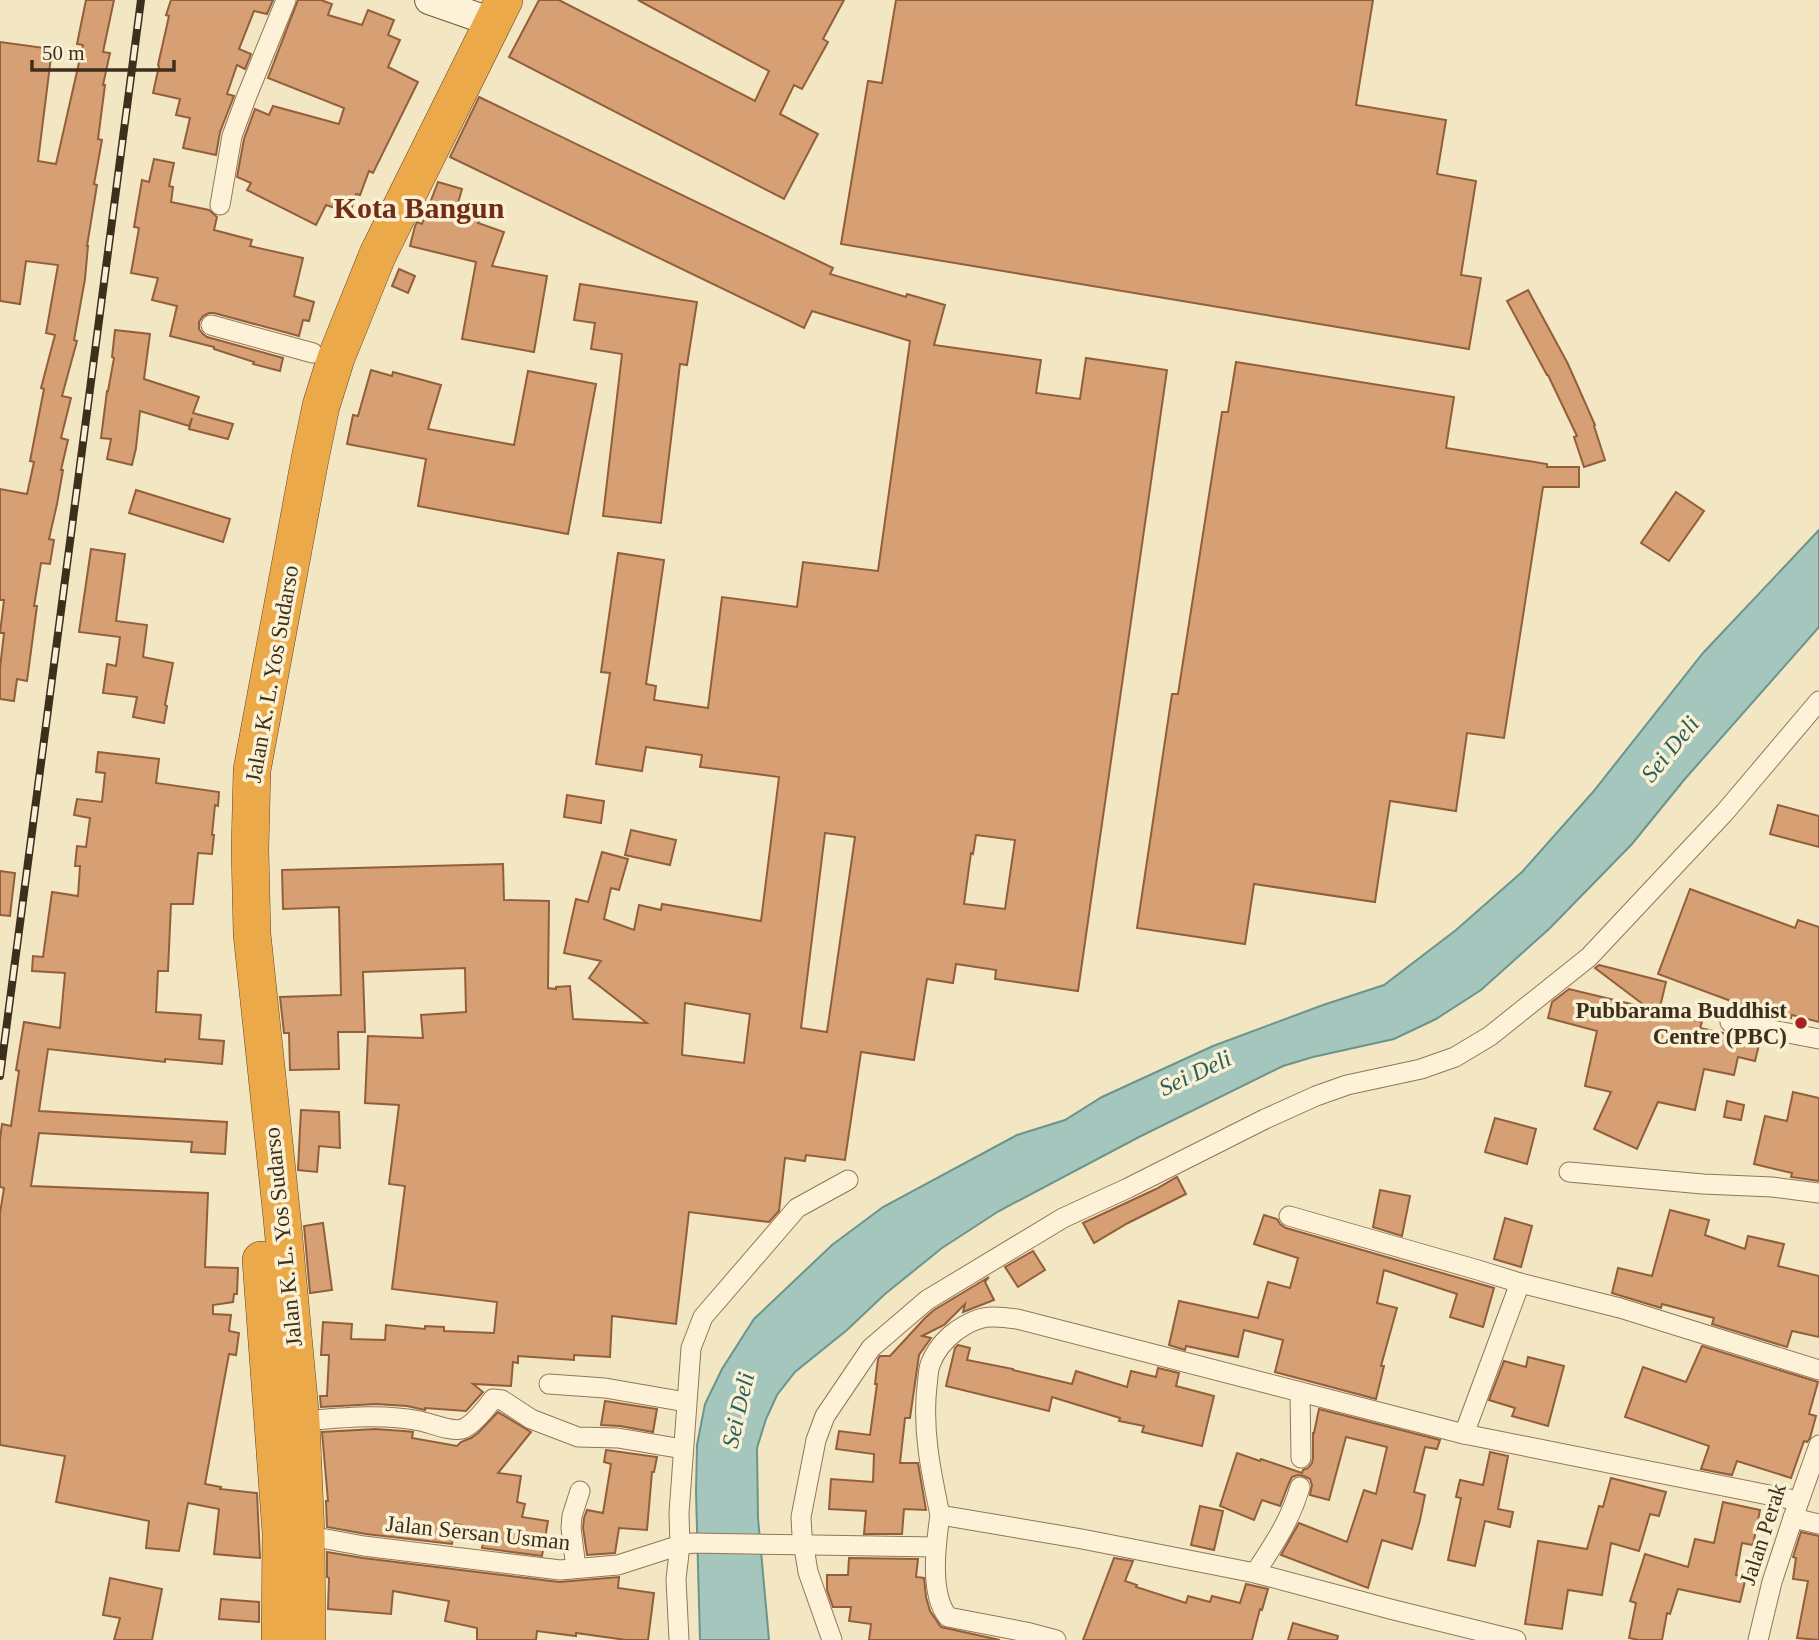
<svg xmlns="http://www.w3.org/2000/svg" width="1819" height="1640" viewBox="0 0 1819 1640" font-family="'Times New Roman',serif">
<rect width="100%" height="100%" fill="#f3e6c3"/>
<path fill="#a5c6bd" stroke="#6b958c" stroke-width="2" d="M1819 530V627L1684 780 1632 844 1549 929 1481 990 1436 1019 1394 1039 1313 1057 1283 1066 1139 1137 999 1211 942 1248 885 1294 847 1330 795 1372 777 1395 766 1419 757 1448 758 1518 769 1640H700L696 1492 697 1445 705 1404 722 1369 754 1319 832 1245 883 1207 1017 1135 1065 1120 1102 1097 1213 1046 1323 1005 1384 985 1456 930 1522 872 1593 792 1703 653Z"/>
<g fill="#d69f74" stroke="#925f3a" stroke-width="2" fill-rule="evenodd">
<path d="M86 0H114L103 52 110 53 103 85H105L98 139 102 140 94 184 97 185 87 246H88L85 279 74 340 77 341 62 396 71 398 61 438 68 440 61 470H63L57 504 49 539 54 540 50 564 41 563 34 606H37L27 681 17 679 14 701 0 699V668L4 633H0L4 600H0V489L27 494 34 462 30 461 44 389 41 388 55 335 46 333 58 265 26 261 20 304 0 301V42L52 49 38 161 56 164 83 45 77 44Z"/>
<path d="M171 0H273L267 14 254 11 239 49 251 54 245 69 237 65 227 94 234 96 220 132 216 155 183 148 190 118 176 115 180 99 153 93 159 66 158 65 169 16 166 15Z"/>
<path d="M298 0H321L332 4 328 15 362 25 368 10 394 20 388 35 400 40 388 67 418 82 373 173 369 171 360 195 356 194 350 213 326 205 316 225 247 190 251 183 237 177 244 139 255 109 269 115 273 106 339 124 344 108 268 78Z"/>
<path d="M539 0H559L755 101 769 71 638 0H844L823 39 828 42 802 89 794 85 780 114 818 134 784 199 509 57Z"/>
<path d="M896 0H1373L1356 105 1446 120 1437 174 1476 181 1461 275 1481 278 1469 349 841 244 868 81 882 83Z"/>
<path d="M479 97 833 268 830 274 906 297 907 294 945 305 934 345 1041 360 1036 393 1080 399 1086 358 1167 370 1078 991 995 979 996 970 956 964 953 983 927 979 914 1060 861 1052 845 1160 806 1155 805 1161 785 1158 779 1211 769 1222 689 1212 676 1324 612 1316 610 1357 574 1355V1360L518 1356V1363L513 1362 511 1386 473 1384 483 1392 466 1411 425 1408V1410L407 1406 376 1404 321 1407 320 1396H327L329 1355H321L323 1322 352 1324 351 1339 385 1340 386 1325 425 1329V1326L444 1327V1331L494 1333 497 1302 392 1289 405 1186 389 1184 399 1105 365 1103 368 1036 423 1038 421 1015 466 1012 465 968 363 972 365 1032H338L339 1069 290 1070 289 1033H284L280 997 341 995 339 907 283 909 282 870 503 864 504 900 549 901 548 988 556 989V987L570 986 573 1019 647 1023 589 978 601 961 564 953 576 899 588 902 602 852 628 859 619 890 611 888 604 919 634 930 639 905 661 910 662 904 761 921 779 777 700 767 702 755 646 747 642 771 596 764 610 673 601 672 618 553 664 560 646 684 656 686 654 700 708 708 722 597 797 607 803 562 878 571 910 341 812 311 804 328 450 157ZM825 833 855 837 827 1032 801 1028ZM976 835 1015 840 1005 909 964 904 971 853 973 854ZM685 1003 750 1014 744 1063 682 1055Z"/>
<path d="M154 159 174 163 169 186 173 187 171 202 209 210 217 217 214 230 252 240 250 246 303 258 294 296 314 302 309 321 303 320 299 336 214 313H209L203 316 199 322V329L203 334 207 337 283 358 280 371 253 364 254 362 214 349V347L170 336 177 306 152 300 158 278 131 273 139 228 134 227 142 180 149 182Z"/>
<path d="M438 182 462 189 456 210 480 219 478 223 504 232 492 266 547 276 534 352 462 339 476 262 410 246 415 226 417 222 422 224Z"/>
<path d="M399 269 415 276 408 293 392 286Z"/>
<path d="M580 284 697 302 687 365 680 364 661 523 603 516 622 354 591 349 595 323 574 320Z"/>
<path d="M1528 290 1568 364 1595 425 1594 426 1605 460 1584 467 1574 437 1577 436 1548 375H1547L1507 301Z"/>
<path d="M115 330 150 334 144 379 199 397 193 413 233 424 228 439 189 429 192 418 189 426 140 411 136 448 132 465 107 459 111 439 101 438 107 391H108L114 358 112 357Z"/>
<path d="M1236 362 1454 397 1446 448 1547 464V467H1579V487H1543L1504 738 1467 733 1456 811 1390 801 1375 902 1254 884 1245 944 1137 928 1172 694H1178L1222 412H1228Z"/>
<path d="M371 370 392 376 393 372 441 385 428 429 514 445 528 371 596 384 568 534 418 506 426 459 347 444 353 415 358 416Z"/>
<path d="M136 490 230 519 223 542 129 513Z"/>
<path d="M1676 492 1704 511 1669 561 1641 543Z"/>
<path d="M91 549 125 554 116 621 147 625 143 657 173 663 165 705 167 706 164 723 133 717 137 697 103 693 107 664 116 666 120 637 79 632Z"/>
<path d="M98 752 159 759 156 783 219 792 218 806 215 805 212 835H214L212 854 198 853 193 904H171L168 971H158L156 1012 201 1015 199 1039 224 1041 222 1064 165 1059V1062L48 1049 39 1111 227 1122 225 1154 191 1152 192 1142 39 1133 31 1186 208 1193 205 1267 238 1268 237 1294H234L233 1302 213 1305V1314L231 1315 229 1331 239 1333 236 1355 229 1354 205 1484 221 1487 220 1489 257 1493 260 1558 214 1554 219 1509 188 1503 179 1551 146 1548 149 1521 56 1502 65 1456 0 1445V1213L4 1188 0 1187V1139L2 1124 11 1126 19 1071 16 1070 24 1022 60 1028 65 973 32 971 33 956 43 957 52 892 78 896 80 866H75L77 846 86 847 90 818 74 815 77 799 102 802 105 773 96 772Z"/>
<path d="M567 795 604 801 601 823 564 817Z"/>
<path d="M1778 805 1819 816V847L1770 834Z"/>
<path d="M631 830 676 840 670 865 625 855Z"/>
<path d="M0 871 15 873 10 916 0 915Z"/>
<path d="M1690 889 1795 928 1798 920 1819 927V1022L1792 1015 1791 1018 1748 1006 1747 1007 1658 974Z"/>
<path d="M1599 965 1666 982 1659 1011 1702 1022 1700 1028 1760 1041 1755 1061 1738 1057 1734 1075 1704 1069 1695 1110 1658 1102 1637 1149 1594 1129 1611 1092 1585 1086 1597 1031 1548 1018 1552 1002 1569 989 1648 1008 1595 968Z"/>
<path d="M1793 1092 1819 1098V1181L1791 1177 1792 1173 1754 1164 1765 1116 1787 1121Z"/>
<path d="M1727 1101 1744 1105 1741 1120 1724 1117Z"/>
<path d="M301 1110 339 1112 340 1148 319 1146 317 1172 298 1170Z"/>
<path d="M1495 1118 1536 1129 1527 1164 1485 1152Z"/>
<path d="M1177 1177 1186 1194 1128 1223 1094 1243 1083 1223 1156 1189Z"/>
<path d="M1380 1190 1410 1196 1402 1236 1373 1227Z"/>
<path d="M1670 1210 1709 1220 1705 1235 1745 1249 1748 1236 1784 1244 1778 1266 1819 1276V1337L1792 1331 1787 1347 1712 1324 1714 1318 1662 1304 1661 1308 1612 1293 1618 1268 1652 1276Z"/>
<path d="M1264 1215 1277 1219 1280 1224 1286 1228 1494 1288 1483 1327 1450 1317 1457 1294 1384 1270 1377 1303 1397 1308 1381 1366H1384L1376 1399 1275 1372 1283 1340 1244 1330 1238 1357 1186 1346 1185 1350 1169 1345 1179 1301 1258 1318 1268 1282 1290 1288 1298 1258 1254 1244Z"/>
<path d="M1505 1218 1532 1226 1521 1267 1494 1259Z"/>
<path d="M323 1223 332 1290 310 1293 304 1226Z"/>
<path d="M1033 1251 1045 1270 1018 1287 1005 1267Z"/>
<path d="M989 1277 985 1282 994 1300 963 1312 965 1304 944 1325 922 1336 931 1338 919 1355 910 1418H905L900 1463H918L926 1510 904 1509 902 1534H864L866 1511 829 1509 831 1479 873 1482 874 1454 836 1449 839 1431 870 1435 877 1384H875L878 1359 880 1356H890L925 1318 934 1310Z"/>
<path d="M958 1345 970 1348 967 1360 1013 1369V1370L1072 1384 1076 1371 1127 1387 1131 1371 1156 1377 1158 1368 1179 1373 1176 1386 1214 1396 1202 1446 1142 1432 1144 1426 1119 1421 1120 1418 1052 1397 1049 1411 946 1386 955 1348Z"/>
<path d="M1702 1346 1818 1382 1809 1414 1816 1416 1810 1438 1807 1442 1804 1441 1791 1478 1737 1461 1732 1475 1701 1469 1709 1446 1625 1417 1643 1367 1686 1382Z"/>
<path d="M1528 1357 1564 1366 1548 1426 1512 1416 1515 1408 1489 1400 1504 1361 1526 1367Z"/>
<path d="M605 1401 657 1409 653 1432 620 1426 601 1425Z"/>
<path d="M1319 1409 1440 1440 1437 1449 1425 1447 1414 1492 1425 1495 1420 1520 1412 1549 1382 1540 1368 1588 1281 1555 1299 1523 1347 1542 1364 1490 1376 1494 1387 1447 1346 1437 1329 1500 1310 1495 1312 1485 1310 1479 1304 1476 1298 1475 1292 1477 1289 1483 1280 1506 1262 1500 1254 1520 1220 1506 1237 1453 1260 1461 1261 1459 1302 1473 1303 1470 1308 1468 1312 1463 1313 1458V1433H1314Z"/>
<path d="M498 1412 531 1432 498 1473 521 1476 517 1502 525 1504 522 1517 548 1521 542 1556 482 1548 486 1530 455 1524 452 1544 366 1534 327 1527 326 1501H328L322 1432 375 1429 404 1431 413 1432 412 1438 457 1446 461 1442 471 1438 478 1433Z"/>
<path d="M606 1450 657 1457 654 1472H652L647 1530 619 1528 615 1553 587 1555 583 1528 584 1518 587 1510 603 1513 611 1464 604 1462Z"/>
<path d="M1490 1452 1508 1456 1498 1509 1513 1512 1510 1527 1485 1521 1475 1566 1448 1560 1461 1498 1456 1497 1460 1480 1483 1485Z"/>
<path d="M1611 1478 1666 1492 1659 1516 1650 1514 1639 1551 1611 1543 1602 1595 1568 1590 1562 1629 1525 1624 1538 1541 1587 1549 1599 1506 1603 1507Z"/>
<path d="M1723 1502 1760 1510 1753 1545 1742 1543 1736 1575 1746 1577 1740 1602 1678 1589 1670 1614 1667 1613 1662 1640H1639L1629 1638 1636 1603 1630 1601 1645 1554 1688 1567 1695 1539 1714 1543Z"/>
<path d="M1200 1506 1223 1511 1214 1550 1191 1545Z"/>
<path d="M1801 1532 1819 1536V1640L1797 1638 1808 1581 1793 1579 1796 1558 1793 1557Z"/>
<path d="M327 1552 363 1558 559 1582 619 1577 618 1588 654 1593 648 1640H626L576 1633V1636L537 1631 536 1640H477V1628L445 1621 449 1601 393 1591 391 1614 328 1609 329 1578 327 1577Z"/>
<path d="M849 1558 918 1559 916 1577 924 1578 926 1597 930 1611 941 1627 1000 1640H869L871 1624 849 1621 851 1607H833L827 1590V1575H848Z"/>
<path d="M1114 1558 1133 1561 1125 1581 1137 1585 1136 1587 1186 1603 1188 1596 1210 1602 1212 1596 1240 1603 1246 1584 1268 1589 1262 1610 1260 1609 1252 1640H1083Z"/>
<path d="M110 1578 162 1589 152 1640H114L120 1618 103 1615Z"/>
<path d="M221 1599 259 1602V1622L219 1619Z"/>
<path d="M1293 1623 1338 1636 1337 1640H1288Z"/>
</g>
<g fill="none" stroke-linecap="round" stroke-linejoin="round">
<g stroke="#907757" stroke-width="21">
<g id="street">
<path d="M220 205 232 136 246 98 286 0"/>
<path d="M211 325 313 353"/>
<path d="M1730 1022 1819 1039"/>
<path d="M1569 1172 1703 1184 1772 1187 1819 1193"/>
<path d="M1289 1216 1478 1270 1520 1283"/>
<path d="M549 1384 605 1388 686 1402"/>
<path d="M1300 1393 1301 1458"/>
<path d="M301 1421C340 1418 381 1413 420 1421 430 1423 452 1432 462 1429 472 1426 487 1407 493 1399L502 1400 531 1419 578 1437 618 1438 683 1449"/>
<path d="M1464 1434 1520 1283 1620 1308 1819 1370"/>
<path d="M940 1515C931 1472 922 1430 927 1386 928 1379 928 1371 930 1365 935 1351 944 1340 956 1331 979 1315 990 1315 1017 1319L1464 1434 1799 1501"/>
<path d="M1793 1518 1819 1524"/>
<path d="M299 1534 364 1546 560 1570 618 1565 680 1545 693 1543C774 1544 854 1546 935 1547"/>
<path d="M576 1568 571 1528 572 1516 580 1491"/>
<path d="M1255 1573C1274 1544 1290 1521 1300 1487"/>
<path d="M679 1640 676 1579 680 1545 679 1513 691 1348 703 1317 797 1208 848 1180"/>
<path d="M832 1640 808 1572 802 1535 801 1517 816 1440 825 1416 871 1348 927 1300 1063 1218 1128 1188 1265 1119 1316 1096 1347 1085 1421 1069 1455 1057 1490 1036 1589 957 1725 812 1819 701"/>
<path d="M1056 1640 1026 1632 948 1617C929 1594 936 1543 940 1515L1082 1539 1255 1573 1394 1610 1516 1640"/>
<path d="M1758 1640 1772 1582 1793 1518 1819 1445"/>
</g>
</g>
<g stroke="#72573a" stroke-width="30">
<path id="secondary" d="M429 0 492 22"/>
</g>
<g stroke="#5d442b" stroke-width="38">
<g id="highway">
<path d="M261 1260 281 1533 280 1640"/>
<path d="M307 1640 306 1535 301 1421 282 1218 252 934 250 849 252 770 310 459 321 406 336 358 378 254 504 0"/>
</g>
</g>
<use href="#street" stroke="#fdf2d7" stroke-width="19"/>
<use href="#secondary" stroke="#fdf2d7" stroke-width="28"/>
<use href="#highway" stroke="#eca94a" stroke-width="37"/>
<g stroke="#3e2e1d" stroke-width="8">
<path id="rail" d="M0 1076 141 0"/>
</g>
<use href="#rail" stroke="#faf0d3" stroke-width="5" stroke-dasharray="16" stroke-linecap="butt"/>
</g>
<circle fill="#a7221f" stroke="#faf0d3" stroke-width="2.5" cx="1801" cy="1023" r="7"/>
<g text-anchor="middle" dominant-baseline="central" stroke-width="7" stroke-linejoin="round" paint-order="stroke">
<g font-size="23" fill="#3e2e1d" stroke="#faf0d3">
<text transform="translate(272 674) rotate(-80)">Jalan K. L. Yos Sudarso</text>
<text transform="translate(283 1237) rotate(-96)">Jalan K. L. Yos Sudarso</text>
<text transform="translate(478 1533) rotate(6)">Jalan Sersan Usman</text>
<text transform="translate(1763 1534) rotate(-72)">Jalan Perak</text>
</g>
<g font-size="23" font-weight="bold" fill="#3e2e1d" stroke="#faf0d3" text-anchor="end">
<text x="1787" y="1010">Pubbarama Buddhist<tspan x="1787" dy="26">Centre (PBC)</tspan></text>
</g>
<g font-size="24" font-style="italic" fill="#2a605e" stroke="#faf0d3">
<text transform="translate(1670 749) rotate(-51)">Sei Deli</text>
<text transform="translate(1195 1073) rotate(-25)">Sei Deli</text>
<text transform="translate(738 1410) rotate(-77)">Sei Deli</text>
</g>
<g font-size="30" font-weight="bold" fill="#702c17" stroke="#faf0d3">
<text x="419" y="207">Kota Bangun</text>
</g>
</g>
<path d="M32 60v10h142v-10" fill="none" stroke="#3e2e1d" stroke-width="3.5"/>
<text x="42" y="60" font-size="21" fill="#3e2e1d" stroke="#faf0d3" stroke-width="5" paint-order="stroke">50 m</text>
</svg>
